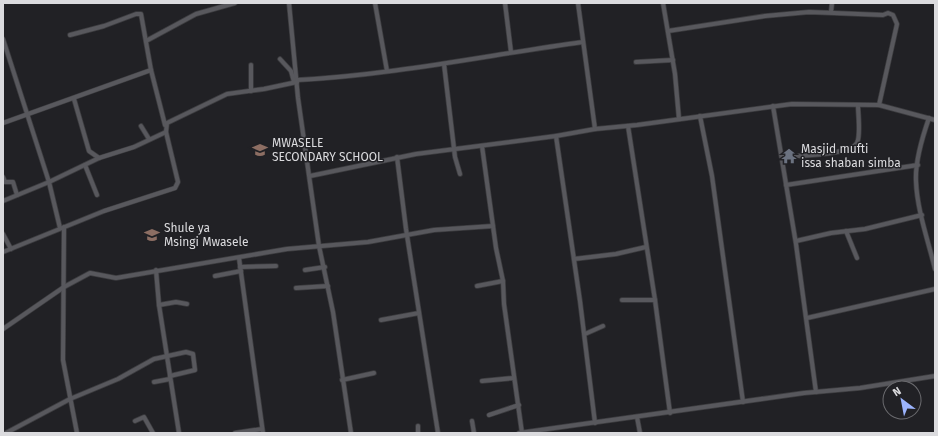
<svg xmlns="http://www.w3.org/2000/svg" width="938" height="436" viewBox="0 0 938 436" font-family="'Fira Sans',sans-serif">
<rect width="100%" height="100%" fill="#212125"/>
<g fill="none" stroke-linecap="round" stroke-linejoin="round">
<g stroke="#3d3d40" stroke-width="5.5">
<g id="minor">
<path d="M289 3 298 98 319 246 333 312 351 433"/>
<path d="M375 3 387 71"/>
<path d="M505 3 511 52"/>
<path d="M578 3 595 129"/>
<path d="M663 3 675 74 679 119"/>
<path d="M831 12 832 3"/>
<path d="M668 31 765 16 809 12 883 15 888 13 893 15 897 24 879 105"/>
<path d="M70 35 104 26 136 14H141L151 70 165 125"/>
<path d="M3 39 49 182 60 228"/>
<path d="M146 41 196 14 235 3"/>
<path d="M280 59 291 71 294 82"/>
<path d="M636 62 673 60"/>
<path d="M444 64 455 157 460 174"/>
<path d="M251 65V91"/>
<path d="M297 80C393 75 488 55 583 42"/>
<path d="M74 99 89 151 99 158"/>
<path d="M773 106 796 244 816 392"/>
<path d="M700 116 712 176 743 402"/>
<path d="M929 118C922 138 915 161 916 181 917 210 928 240 935 269"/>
<path d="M3 123 151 70"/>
<path d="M141 126 149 139"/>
<path d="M628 126 655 300 670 413"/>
<path d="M556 136 580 301 595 423"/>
<path d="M482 146 496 248 503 281 504 304 522 433"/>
<path d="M397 157 406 229 438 433"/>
<path d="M782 157C796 156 851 155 857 143 861 135 858 114 858 105"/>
<path d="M85 165 97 195"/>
<path d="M310 176 416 154 556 136 595 129 637 125 792 104 879 105 935 120"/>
<path d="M3 177 5 182H13L17 195"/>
<path d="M786 185 918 165"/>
<path d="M3 201 49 182 99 158 134 147 166 132"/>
<path d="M64 227 63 360 77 433"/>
<path d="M846 231 857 258"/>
<path d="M3 234 11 249"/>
<path d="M796 241 831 233 865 229 922 215"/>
<path d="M3 252 104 211 175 188 178 182 166 132 167 123 227 94 264 89 297 82"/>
<path d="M239 258 263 433"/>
<path d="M574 259 616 254 646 247"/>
<path d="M240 267 276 266"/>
<path d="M156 270 159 305 179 433"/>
<path d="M305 270 325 267"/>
<path d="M215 276 241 271"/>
<path d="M477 286 503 281"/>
<path d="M296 288 328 286"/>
<path d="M622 300H655"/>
<path d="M159 305 176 302 187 304"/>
<path d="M807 318 935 289"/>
<path d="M381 320 419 313"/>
<path d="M3 329 64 287 90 273 116 278 287 249 368 242 434 230 493 226"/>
<path d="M585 334 603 326"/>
<path d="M342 380 374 373"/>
<path d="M482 381 514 378"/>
<path d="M154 382 170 379"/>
<path d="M489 415 519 405"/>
<path d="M637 417 640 433"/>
<path d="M135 421 144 417 153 433"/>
<path d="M472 421 474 433"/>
<path d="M418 426V433"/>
<path d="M6 433 70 399 118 379 154 359 186 352 193 354 195 370 170 376"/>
<path d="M235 433 262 429"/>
<path d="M519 433 804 393 860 388 935 376"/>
</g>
</g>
<use href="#minor" stroke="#58585d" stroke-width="4"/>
</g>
<defs>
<g id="school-bare" transform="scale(1.2)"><path d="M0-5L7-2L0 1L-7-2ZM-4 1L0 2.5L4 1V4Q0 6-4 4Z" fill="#8d6e63" stroke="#212125" stroke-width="2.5" paint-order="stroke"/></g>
<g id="temple-bare" transform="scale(1.2)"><path d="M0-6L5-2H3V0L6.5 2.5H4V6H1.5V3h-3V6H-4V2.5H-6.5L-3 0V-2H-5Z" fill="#6b7280" stroke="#212125" stroke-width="2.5" paint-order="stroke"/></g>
</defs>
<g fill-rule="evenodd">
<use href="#school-bare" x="260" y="150"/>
<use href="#temple-bare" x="789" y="156"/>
<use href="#school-bare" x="152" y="235"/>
</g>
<g text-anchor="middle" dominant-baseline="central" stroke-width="3" stroke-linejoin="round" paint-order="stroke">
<g font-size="12" fill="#dbdbde" stroke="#212125" text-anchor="start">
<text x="272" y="143">MWASELE<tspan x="272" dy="14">SECONDARY SCHOOL</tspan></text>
<text x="801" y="149">Masjid mufti<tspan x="801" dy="14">issa shaban simba</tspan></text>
<text x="164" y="228">Shule ya<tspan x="164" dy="14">Msingi Mwasele</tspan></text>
</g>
</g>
<rect width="938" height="436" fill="none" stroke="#dbdbde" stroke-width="8"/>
<g transform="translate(902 400) rotate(328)"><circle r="19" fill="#212125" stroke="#6b6b6f"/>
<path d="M0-3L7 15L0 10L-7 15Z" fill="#9cb4fd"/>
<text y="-6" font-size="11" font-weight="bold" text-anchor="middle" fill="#dbdbde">N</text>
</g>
</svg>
